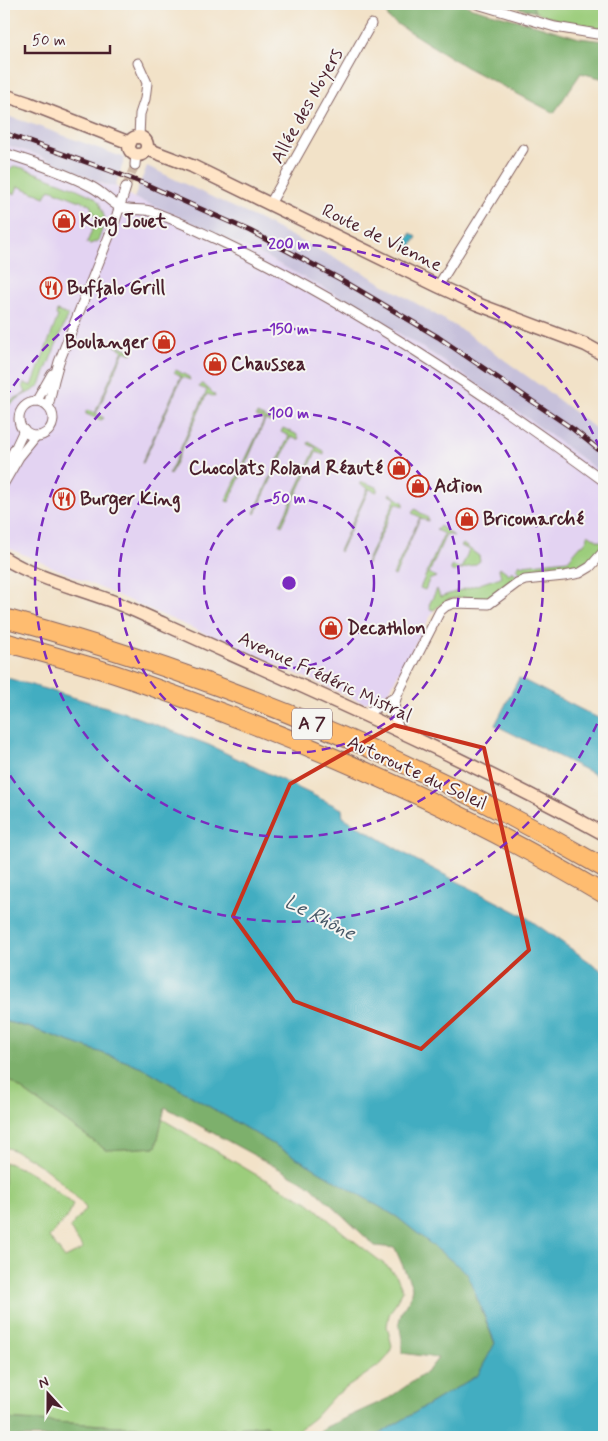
<svg xmlns="http://www.w3.org/2000/svg" width="608" height="1441" viewBox="0 0 608 1441" font-family="Mynerve,sans-serif">
<rect width="100%" height="100%" fill="#f6f6f2"/>
<filter id="ink" filterUnits="userSpaceOnUse"><feTurbulence type="fractalNoise" baseFrequency=".02" numOctaves="2"/><feDisplacementMap in="SourceGraphic" scale="10" xChannelSelector="R" yChannelSelector="G"/><feConvolveMatrix kernelMatrix="1 2 1 2 8 2 1 2 1" color-interpolation-filters="sRGB"/></filter>
<filter id="wash" filterUnits="userSpaceOnUse"><feTurbulence type="fractalNoise" baseFrequency=".0096" numOctaves="4" result="noise"/><feDisplacementMap in="SourceGraphic" scale="20" xChannelSelector="R" yChannelSelector="G"/><feGaussianBlur stdDeviation="1.12" result="paint"/><feColorMatrix in="noise" values="0 0 0 0 0 0 0 0 0 0 0 0 0 0 0 0 0 1.4 0 .05"/><feComposite in="paint" operator="in"/></filter>
<g filter="url(#wash)">
<rect width="100%" height="100%" fill="#f2e2c8"/>
<path fill="#e3d3f2" d="M4 144 33 153 108 186H115L134 198 165 210 262 255 337 295 436 356 530 420 604 475V543L576 570 517 577 498 592 484 599 458 597 452 598 444 601 434 610 389 691 378 699 364 703 4 546Z"/>
<g fill="#c6c0da">
<path d="M4 115 35 125 125 158 115 186H109L33 153 4 144Z"/>
<path d="M147 166 258 219 364 273 467 333 542 387 604 435V475L530 420 436 356 337 295 262 255 165 210 134 198Z"/>
</g>
<g fill="#9ccd7c" stroke="#737654">
<path d="M532 4H604V28C580 30 557 19 535 12Z"/>
<path d="M15 166 23 168 75 188 94 197 99 202 105 219 104 224 98 241 90 244 87 243 96 219 90 205 50 189 45 197 18 186 15 194 4 191C4 181 6 171 15 166Z"/>
<path d="M57 311 68 315 40 385C34 391 29 392 22 396 15 400 11 405 4 407V404L26 393 23 386 24 383 32 386 58 316 56 315Z"/>
<path d="M118 345 132 351 133 353 132 354 124 351 96 414 104 418 101 420 86 414V412L87 410 95 413 123 350 115 346Z"/>
<path d="M176 370 189 377 190 380 182 377 143 463H142L181 376 174 372Z"/>
<path d="M203 384 214 394 215 397 207 394 170 475 169 474 207 390 199 387 200 385Z"/>
<path d="M257 414 273 421V423L265 420 229 502 226 501 264 420 256 416Z"/>
<path d="M283 428 296 434 299 438 298 440 291 437 255 514 254 513 289 436 281 432Z"/>
<path d="M309 442 324 451V455L316 452 282 526 280 525 316 448 308 444Z"/>
<path d="M362 482 377 487V492L369 489 340 552 339 551 368 488 360 484Z"/>
<path d="M390 493 404 503V506L396 503 367 564 366 563 396 498 389 495Z"/>
<path d="M415 509 428 518V521L420 518 395 576 393 575 420 517 412 513Z"/>
<path d="M440 526 454 536 446 534 429 573 436 577 429 580 425 590 420 588 444 534 436 530Z"/>
<path d="M588 534 600 542 604 536C604 551 589 566 576 570L525 576 516 569 520 564 522 566 523 565 568 560 581 545H583L588 538 587 536Z"/>
<path d="M463 544 479 556 480 561 476 564 453 572 451 570 452 566 461 569 469 550 461 546Z"/>
<path d="M501 568 509 574 512 571 520 577H517C509 584 495 597 485 599 480 600 474 599 469 598 452 596 447 599 434 610L430 609 429 605 437 589 440 597 501 577 499 569Z"/>
<path d="M4 1077 106 1150 156 1147 162 1119 255 1174 308 1202 345 1234 388 1267 397 1277 403 1290 389 1315 387 1326 392 1346 389 1355 381 1364 333 1397 314 1418 289 1437H278L267 1425 202 1431 4 1419V1162C30 1169 52 1187 73 1204L69 1215 49 1237 65 1258 83 1249 70 1228 86 1208C64 1183 37 1157 4 1147Z"/>
</g>
<g fill="#7db06c" stroke="#64684c">
<path d="M383 4H464L472 8 536 25 579 38 604 41V79L581 73 554 113 466 67 389 19Z"/>
<path d="M505 4H532L535 12Z"/>
<path d="M4 1021 31 1028 142 1067 397 1217 467 1273 495 1344 478 1375 374 1437H312L326 1427 389 1398 428 1371 438 1358 402 1353V1339L399 1322 402 1311 410 1298 412 1287 395 1248 375 1246 311 1186 165 1107 156 1147 106 1150 4 1077Z"/>
<path d="M4 1419 202 1431 267 1425 278 1437H4Z"/>
</g>
<g fill="#42adc1" stroke="#466676">
<path d="M411 233 417 237 409 249 403 245Z"/>
<path d="M4 677 120 711 209 745 342 809 343 817 414 859 526 917 604 972V1437H374L478 1375 495 1343 467 1273 397 1217 142 1067 31 1028 4 1021Z"/>
<path d="M519 678 604 721V779L495 725Z"/>
</g>
</g>
<g filter="url(#ink)">
<g fill="none" stroke-linecap="round" stroke-linejoin="round">
<path stroke="#d0bba9" stroke-width="9" stroke-dasharray="9 4.5" stroke-linecap="butt" d="M126 187 135 165"/>
<g stroke="#856362" stroke-width="11">
<g id="street">
<path d="M477 4 555 27 597 34 604 33"/>
<path d="M138 63 147 83 145 99 140 114 139 137"/>
<path d="M4 153C33 162 65 173 92 187 102 192 110 202 120 207 128 211 140 208 150 211 172 218 194 229 216 239 354 305 481 391 604 481"/>
<path d="M135 165 136 154"/>
<path d="M270 204 371 24"/>
<path d="M438 286 523 149"/>
<circle cx="36" cy="419" r="17"/>
<path d="M36 402 52 374"/>
<path d="M48 407 54 380 59 362 114 224 126 187"/>
<path d="M4 469 16 447 24 430"/>
<path d="M4 483 19 457 36 436"/>
<path d="M363 715 382 705 397 696"/>
<path d="M401 732C393 717 392 712 397 695L440 611 446 606 454 603 489 604 517 583 525 580 564 576 580 573 590 567 604 551"/>
</g>
</g>
<g stroke="#856362" stroke-width="15">
<g id="secondary">
<path d="M4 95 28 103 130 143"/>
<circle cx="138" cy="146" r="9"/>
<path d="M147 149 192 166 438 286 477 304 586 345 604 355"/>
<path d="M4 558C36 578 74 587 109 600 128 607 146 616 164 624 312 691 462 756 604 834"/>
</g>
</g>
<g stroke="#856362" stroke-width="20">
<g id="highway">
<path d="M4 618C214 675 416 759 604 868"/>
<path d="M4 642C36 651 69 660 102 670 150 685 197 703 244 721 368 769 490 826 604 894"/>
</g>
</g>
<use href="#street" stroke="#fff" stroke-width="9"/>
<use href="#secondary" stroke="#ffe4c6" stroke-width="12"/>
<use href="#highway" stroke="#febc70" stroke-width="18"/>
<g stroke="#4a1f2b" stroke-width="5">
<path id="rail" d="M4 133 111 171 145 184 250 231 342 280 438 337 573 429 604 454"/>
</g>
<use href="#rail" stroke="#f6f6f2" stroke-width="3" stroke-dasharray="9" stroke-linecap="butt"/>
</g>
</g>
<path fill="none" stroke="#c8321e" stroke-width="4" stroke-linejoin="round" d="M394 725 484 748 529 950 421 1049 294 1001 233 916 290 784Z"/>
<g fill="none" stroke="#7b2cbf" stroke-width="2.5" stroke-dasharray="9 6">
<circle cx="289" cy="583" r="85"/>
<circle cx="289" cy="583" r="170"/>
<circle cx="289" cy="583" r="254"/>
<path d="M603 710A339 339 0 0 1 5 768M5 398A339 339 0 0 1 603 456"/>
</g>
<defs>
<g id="shop-ring" transform="scale(1.125)"><circle r="9.5" fill="#f6f6f2" stroke="#c8321e" stroke-width="1.5"/><path d="M-5-2.5h2.3a2.7 3.5 0 0 1 5.4 0H5L5.5 6h-11ZM-1.5-2.5h3a1.5 2.3 0 0 0-3 0Z" fill="#c8321e"/></g>
<g id="restaurant-ring" transform="scale(1.125)"><circle r="9.5" fill="#f6f6f2" stroke="#c8321e" stroke-width="1.5"/><path d="M-5-6h1v4h1v-4h1v4h1v-4h1v5L-1.5 .5V6h-2V.5L-5-1ZM5-6V6H3V1.5H1.5Q1.5-4 5-6Z" fill="#c8321e"/></g>
</defs>
<g fill-rule="evenodd">
<use href="#shop-ring" x="64" y="221"/>
<use href="#restaurant-ring" x="51" y="288"/>
<use href="#shop-ring" x="164" y="342"/>
<use href="#shop-ring" x="215" y="364"/>
<use href="#shop-ring" x="399" y="468"/>
<use href="#shop-ring" x="418" y="486"/>
<use href="#restaurant-ring" x="64" y="499"/>
<use href="#shop-ring" x="467" y="519"/>
<use href="#shop-ring" x="331" y="628"/>
</g>
<g text-anchor="middle" dominant-baseline="central" stroke-width="4" stroke-linejoin="round" paint-order="stroke">
<rect fill="#f6f6f2" stroke="#7e6067" stroke-width="1" x="292" y="708.5" width="40" height="31" rx="4"/>
<g font-size="18" font-weight="bold" fill="#4a1f2b">
<text x="312" y="724">A 7</text>
</g>
<g font-size="19" fill="#4a1f2b" stroke="#f6f6f2">
<text transform="translate(307 106) rotate(-61)">Allée des Noyers</text>
<text transform="translate(382 238) rotate(26)">Route de Vienne</text>
<text transform="translate(325 677) rotate(25)">Avenue Frédéric Mistral</text>
<text transform="translate(417 773) rotate(25)">Autoroute du Soleil</text>
</g>
<g font-size="19" font-weight="bold" fill="#4a1f2b" stroke="#f6f6f2" text-anchor="start">
<text x="80" y="221">King Jouet</text>
<text x="67" y="288">Buffalo Grill</text>
<text x="148" y="342" text-anchor="end">Boulanger</text>
<text x="231" y="364">Chaussea</text>
<text x="383" y="468" text-anchor="end">Chocolats Roland Réauté</text>
<text x="434" y="486">Action</text>
<text x="80" y="499">Burger King</text>
<text x="483" y="519">Bricomarché</text>
<text x="347" y="628">Decathlon</text>
</g>
<g font-size="20" font-style="italic" fill="#475867" stroke="#f6f6f2">
<text transform="translate(320 918) rotate(27)">Le Rhône</text>
</g>
</g>
<circle cx="289" cy="583" r="8" fill="#7b2cbf" stroke="#f6f6f2" stroke-width="2.5"/>
<g font-size="15" text-anchor="middle" font-weight="bold" fill="#7b2cbf" stroke="#f6f6f2" stroke-width="4" stroke-linejoin="round" paint-order="stroke">
<text x="289" y="249">200 m</text>
<text x="289" y="334">150 m</text>
<text x="289" y="418">100 m</text>
<text x="289" y="503">50 m</text>
</g>
<rect width="608" height="1441" fill="none" stroke="#f6f6f2" stroke-width="20"/>
<g transform="translate(48 1394) rotate(339)" stroke="#f6f6f2" stroke-width="4" paint-order="stroke">
<path d="M0-4L9 19L0 12L-9 19Z" fill="#4a1f2b"/>
<text y="-8" font-size="14" font-weight="bold" text-anchor="middle" fill="#4a1f2b">N</text>
</g>
<path d="M25 45v8h85v-8" fill="none" stroke="#4a1f2b" stroke-width="2.5"/>
<text x="32" y="45" font-size="15" fill="#4a1f2b" stroke="#f6f6f2" stroke-width="4" paint-order="stroke">50 m</text>
</svg>
